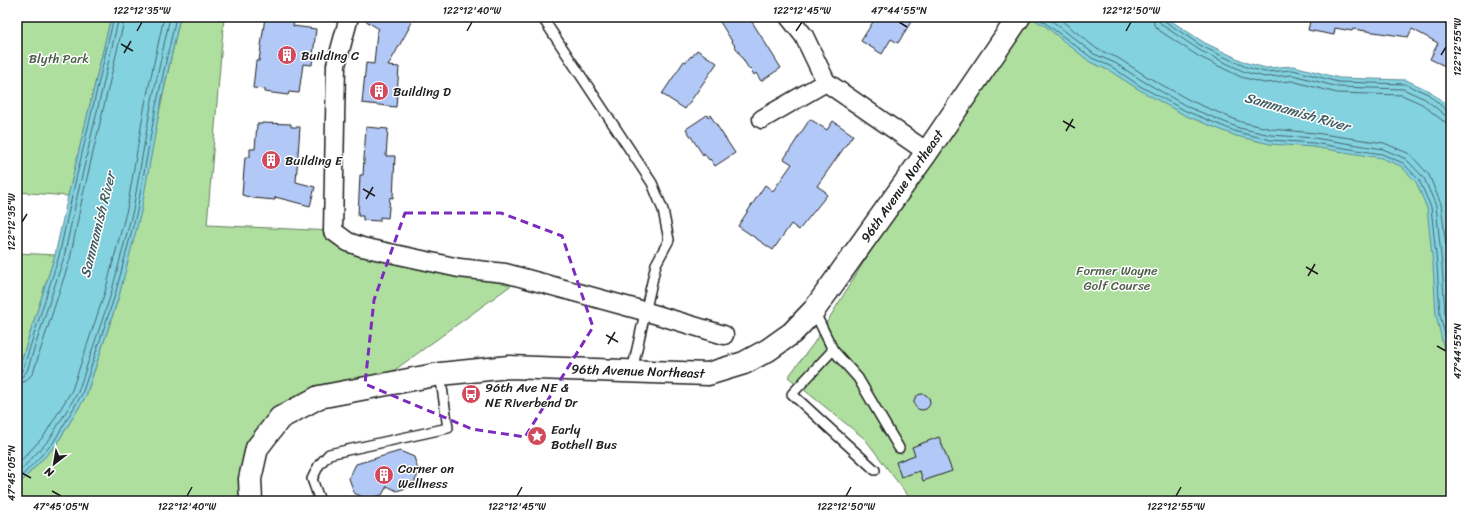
<svg xmlns="http://www.w3.org/2000/svg" width="1468" height="518" viewBox="0 0 1468 518" font-family="Sriracha,sans-serif">
<rect width="100%" height="100%" fill="#fff"/>
<filter id="ink" filterUnits="userSpaceOnUse"><feTurbulence type="fractalNoise" baseFrequency=".025" numOctaves="2"/><feDisplacementMap in="SourceGraphic" scale="8" xChannelSelector="R" yChannelSelector="G"/><feConvolveMatrix kernelMatrix="1 2 1 2 8 2 1 2 1" color-interpolation-filters="sRGB"/></filter>
<g filter="url(#ink)">
<g fill="#afdf9f" stroke="#667e5e">
<path d="M17 17H111L68 196 17 192Z"/>
<path d="M180 17H224L207 225 333 231 517 281 370 388 319 397 257 448 251 501H17V486L56 445 86 396 119 296Z"/>
<path d="M1014 17H1108L1451 142V501H912L865 439 788 377 814 343Z"/>
<path d="M17 253 55 255 17 374Z"/>
</g>
<g fill="#83d2e0" stroke="#5a8992">
<path d="M111 17H180L160 107 141 212 119 296 86 396 56 445 17 486V374L55 255 68 196Z"/>
<path d="M1030 17H1165L1205 43 1247 63 1266 68 1294 66 1339 78 1406 80 1430 91 1451 109V357L1444 349 1436 315 1433 265 1427 208 1416 182 1401 166 1381 158 1313 147 1270 144 1236 136 1184 115 1138 89 1110 71 1090 62 1045 26Z"/>
</g>
<g fill="none" stroke-linecap="round" stroke-linejoin="round">
<g stroke="#45656a" stroke-width="1">
<path d="M1037 17 1092 58 1112 67 1140 86 1186 111 1237 132 1271 140 1313 143 1382 154 1403 163 1419 180 1431 207 1437 265 1440 315 1448 347 1451 351"/>
<path d="M1047 17 1094 54 1115 63 1143 81 1188 107 1239 128 1271 135 1314 138 1383 149 1406 159 1424 178 1436 206 1442 265 1445 314 1451 340"/>
<path d="M1057 17 1097 49 1118 58 1146 76 1191 101 1241 122 1272 129 1315 133 1384 143 1410 154 1429 175 1441 204 1448 264 1451 315"/>
<path d="M1153 17 1154 25 1160 31 1198 56 1241 77 1264 83 1292 81 1337 93 1402 95 1422 104 1443 121 1451 123"/>
<path d="M1159 17V21L1162 25 1201 51 1245 72 1265 77 1293 75 1338 87 1403 89 1425 99 1445 115 1451 117"/>
<path d="M1164 17 1166 22 1203 47 1246 67 1265 72 1293 70 1338 82 1405 84 1428 94 1447 111 1451 112"/>
<path d="M17 373 21 372 23 369 59 256 72 196 114 17"/>
<path d="M17 378 23 376 27 371 64 257 77 197 119 17"/>
<path d="M17 384 26 381 33 373 70 259 82 199 125 17"/>
<path d="M17 465 44 436 72 390 105 292 127 209 145 104 164 17"/>
<path d="M17 474 49 440 78 392 111 294 133 210 151 105 170 17"/>
<path d="M17 481 53 443 82 394 115 295 137 211 156 106 176 17"/>
</g>
</g>
<g fill="#b2c9f7" stroke="#1c1c1c">
<path d="M265 17H294L293 26 316 29 312 65 303 64 299 93 289 92 288 95 265 92V89L253 88 256 61H259Z"/>
<path d="M360 17H414L408 28H409L388 66 399 67 396 107 362 103 366 63 374 64 377 32 379 29Z"/>
<path d="M717 17H749L781 68 761 81 756 73 754 75 750 68 749 69Z"/>
<path d="M876 17H914L898 43 891 39 882 54 861 41Z"/>
<path d="M1311 17H1435L1448 24 1451 18V55L1445 66 1430 59 1438 43 1412 29 1408 37 1353 29 1352 31 1335 28 1334 35 1308 30Z"/>
<path d="M697 50 717 63 685 109 662 94 684 61 686 62 691 56 692 57Z"/>
<path d="M707 115 708 117 710 115 735 153 715 166 710 159 709 160 704 153 703 155 686 129Z"/>
<path d="M810 119 827 130 833 121 853 135 817 186 826 192 825 193 827 195 799 230 791 224 773 250 738 226 765 185 773 191 792 164 784 159Z"/>
<path d="M262 123 291 124V127H300L296 182 315 187 310 206 275 197V200L253 198 242 195 245 157H250V149H255L257 124H262Z"/>
<path d="M366 127 388 129 386 156H395L393 198 390 197 388 218 380 217V221L363 220V216H358L360 175H363Z"/>
<circle cx="922" cy="402" r="8"/>
<path d="M939 437 952 471 923 481 920 471 901 477 896 462 915 455 912 447Z"/>
<path d="M400 451 414 457 419 473 412 486 397 491 387 486 382 495 367 499 354 493 349 478 356 464Z"/>
</g>
<g fill="none" stroke-linecap="round" stroke-linejoin="round">
<g stroke="#1c1c1c" stroke-width="12">
<g id="service">
<path d="M542 17 652 183 663 210 669 240 656 264 632 371"/>
<path d="M814 311 833 350 792 394 875 470"/>
<path d="M833 350 858 378 899 448"/>
<path d="M320 501 312 479 319 465 329 454 448 428 440 374"/>
</g>
</g>
<g stroke="#1c1c1c" stroke-width="21">
<g id="minor">
<path d="M349 17 336 65 333 231 348 242 362 247 459 268 505 273 644 311 724 335"/>
<path d="M789 17 804 36 826 82 927 152"/>
<path d="M762 119 826 82"/>
</g>
</g>
<g stroke="#1c1c1c" stroke-width="25">
<path id="secondary" d="M251 501 250 479 257 448 280 418 319 397 440 374 509 367 708 374 744 363 768 350 792 333 814 310 927 152 1019 17"/>
</g>
<use href="#service" stroke="#fff" stroke-width="9"/>
<use href="#minor" stroke="#fff" stroke-width="18"/>
<use href="#secondary" stroke="#fff" stroke-width="22"/>
</g>
</g>
<path fill="none" stroke="#7b2cbf" stroke-width="3" stroke-dasharray="8 5" stroke-linejoin="round" d="M405 213H501L562 236 593 327 525 437 472 429 365 384 374 300Z"/>
<path fill="none" stroke="#1c1c1c" stroke-width="1.5" d="M899 22 907 27M137 31 142 22M467 31 472 22M796 31 802 22M1126 31 1131 22M121 44 133 51M124 53 131 41M1441 55 1446 47M1063 121 1075 128M1066 131 1073 119M363 189 375 196M366 199 373 187M22 222 27 214M1306 267 1318 274M1308 276 1315 264M606 335 618 342M608 344 615 332M1437 346 1446 351M22 473 31 478M52 491 61 496M187 496 192 487M517 496 522 487M846 496 851 487M1176 496 1181 487"/>
<defs>
<g id="building-disc" transform="scale(1)"><circle r="9.5" fill="#d1495b" stroke="#fff"/><path d="M-4-6H4V6H1V3H-1V6H-4ZM-2.5-4.3h1.7v1.8h-1.7ZM.8-4.3h1.7v1.8H.8ZM-2.5-1h1.7V.8h-1.7ZM.8-1h1.7V.8H.8Z" fill="#fff"/></g>
<g id="bus-disc" transform="scale(1)"><circle r="9.5" fill="#d1495b" stroke="#fff"/><path d="M-5-6H5V4H4V6H2V4H-2V6H-4V4H-5ZM-3.5-4V0h7V-4ZM-3.5 1.2v1.5H-2V1.2ZM2 1.2v1.5H3.5V1.2Z" fill="#fff"/></g>
<g id="sight-disc" transform="scale(1)"><circle r="9.5" fill="#d1495b" stroke="#fff"/><path d="M0-6L1.8-2.2L6-1.7L2.9 1.2L3.7 5.4L0 3.3L-3.7 5.4L-2.9 1.2L-6-1.7L-1.8-2.2Z" fill="#fff"/></g>
</defs>
<g fill-rule="evenodd">
<use href="#building-disc" x="287" y="55"/>
<use href="#building-disc" x="379" y="91"/>
<use href="#building-disc" x="271" y="160"/>
<use href="#bus-disc" x="471" y="394"/>
<use href="#sight-disc" x="537" y="436"/>
<use href="#building-disc" x="384" y="475"/>
</g>
<g text-anchor="middle" dominant-baseline="central" stroke-width="3" stroke-linejoin="round" paint-order="stroke">
<g font-size="13" fill="#1c1c1c" stroke="#fff" text-anchor="start">
<text x="301" y="55">Building C</text>
<text x="393" y="91">Building D</text>
<text x="285" y="160">Building E</text>
<text x="485" y="387">96th Ave NE &amp;<tspan x="485" dy="15">NE Riverbend Dr</tspan></text>
<text x="551" y="429">Early<tspan x="551" dy="15">Bothell Bus</tspan></text>
<text x="398" y="468">Corner on<tspan x="398" dy="15">Wellness</tspan></text>
</g>
<g font-size="13" fill="#4f604a" stroke="#fff">
<text x="59" y="58">Blyth Park</text>
<text x="1117" y="270">Former Wayne<tspan x="1117" dy="15">Golf Course</tspan></text>
</g>
<g font-size="13" fill="#1c1c1c" stroke="#fff">
<text transform="translate(902 186) rotate(-55)">96th Avenue Northeast</text>
<text transform="translate(638 371) rotate(2)">96th Avenue Northeast</text>
</g>
<g font-size="14" font-style="italic" fill="#405c61" stroke="#fff">
<text transform="translate(1297 112) rotate(16)">Sammamish River</text>
<text transform="translate(98 225) rotate(-76)">Sammamish River</text>
</g>
</g>
<rect width="1468" height="518" fill="none" stroke="#fff" stroke-width="44"/>
<g transform="translate(54 464) rotate(211)" stroke="#ffffff" stroke-width="3" paint-order="stroke">
<path d="M0-3L7 15L0 10L-7 15Z" fill="#1c1c1c"/>
<text y="-6" font-size="11" font-weight="bold" text-anchor="middle" fill="#1c1c1c">N</text>
</g>
<rect x="22" y="22" width="1424" height="474" fill="none" stroke="#1c1c1c" stroke-width="1.5"/>
<g font-size="10" text-anchor="middle" fill="#1c1c1c">
<text x="142" y="14">122°12'35"W</text>
<text x="472" y="14">122°12'40"W</text>
<text x="802" y="14">122°12'45"W</text>
<text x="899" y="14">47°44'55"N</text>
<text x="1131" y="14">122°12'50"W</text>
<text transform="translate(1457 47) rotate(-90)" y="4">122°12'55"W</text>
<text transform="translate(11 222) rotate(-90)" y="4">122°12'35"W</text>
<text transform="translate(1457 351) rotate(-90)" y="4">47°44'55"N</text>
<text transform="translate(11 473) rotate(-90)" y="4">47°45'05"N</text>
<text x="61" y="510">47°45'05"N</text>
<text x="187" y="510">122°12'40"W</text>
<text x="517" y="510">122°12'45"W</text>
<text x="846" y="510">122°12'50"W</text>
<text x="1176" y="510">122°12'55"W</text>
</g>
</svg>
